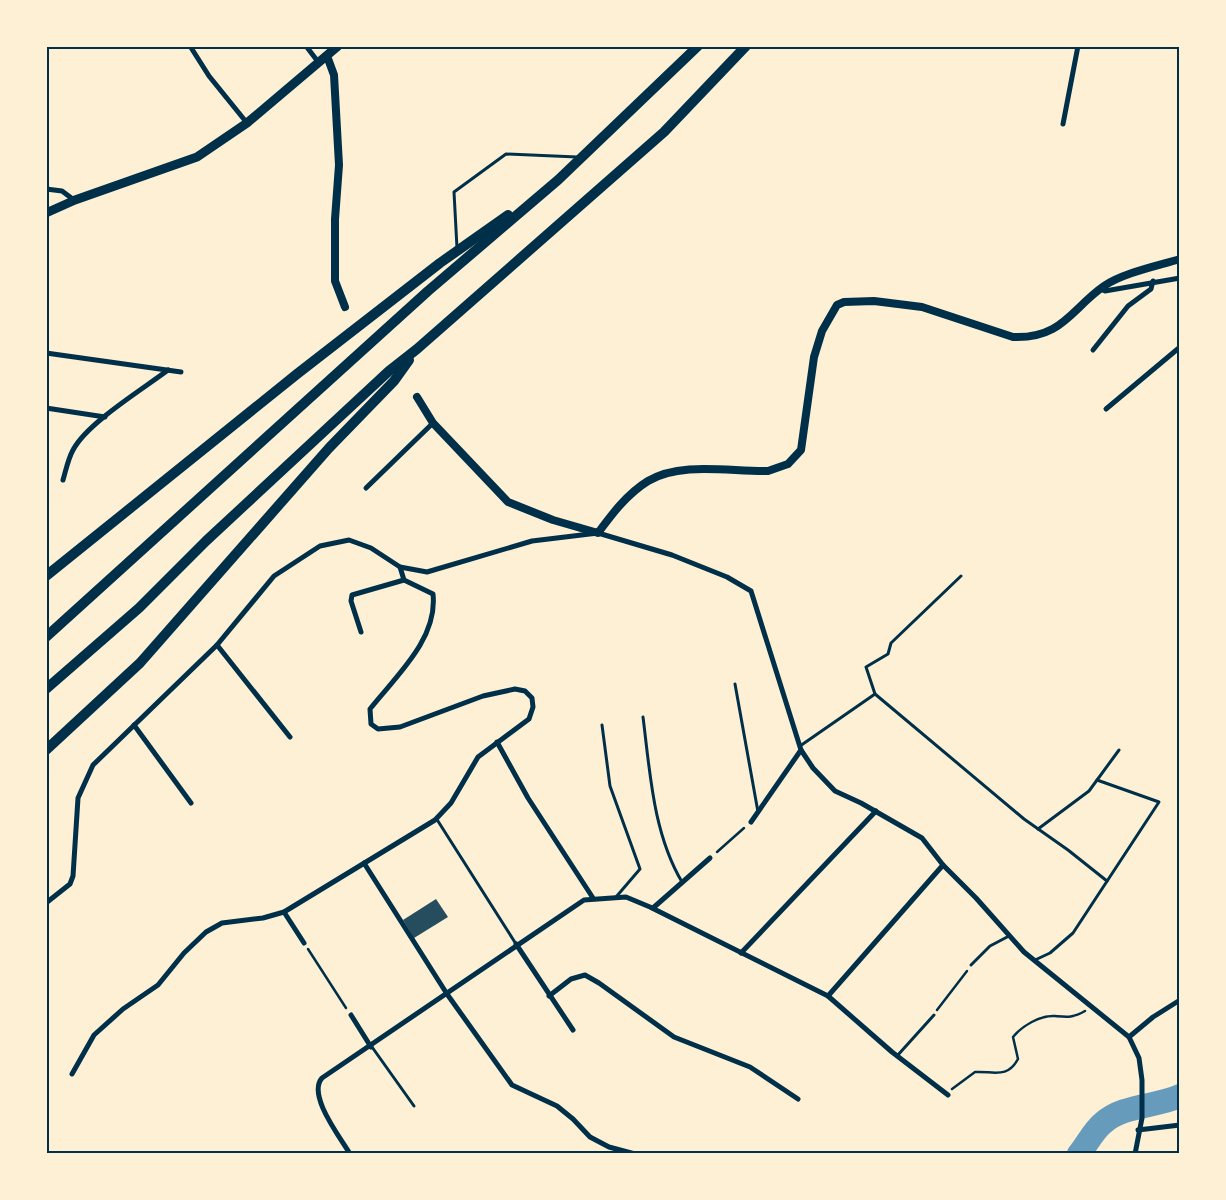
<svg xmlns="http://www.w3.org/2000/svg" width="1226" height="1200" viewBox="0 0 1226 1200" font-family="'PT Serif',serif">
<rect width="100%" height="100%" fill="#fdf0d5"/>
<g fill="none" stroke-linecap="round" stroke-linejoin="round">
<path stroke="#669bbc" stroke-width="24" d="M1079 1154C1087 1144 1094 1130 1103 1123 1123 1105 1155 1107 1180 1096"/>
</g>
<path fill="#264d5e" d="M436 899 448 917 414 938 403 920Z"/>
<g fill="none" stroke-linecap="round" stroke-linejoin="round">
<g stroke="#003049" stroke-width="2.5">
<path d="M717 852 744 828"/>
<path d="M308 949 346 1008"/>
<path d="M937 1010 967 971"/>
<path d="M952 1089 975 1072C994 1071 1007 1079 1018 1059L1013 1037C1022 1026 1040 1015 1055 1016 1067 1017 1073 1018 1085 1011"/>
</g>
<g stroke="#003049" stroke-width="3">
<path d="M457 248 454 192 506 154 577 157"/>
<path d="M961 576 891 643 888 654 866 667 875 694 1024 819 1068 850 1107 881"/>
<path d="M735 684 758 812"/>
<path d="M643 717C650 772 653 833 682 882"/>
<path d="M602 725 610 786 640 869 616 897"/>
<path d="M800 746 875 694"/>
<path d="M436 818 516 944"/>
<path d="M1038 829 1089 791 1119 750"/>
<path d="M1035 960 1050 953 1073 933 1159 802 1097 780"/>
<path d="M971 965 990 946 1009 936"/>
<path d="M372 1047 414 1106"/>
<path d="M897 1056 934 1015"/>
</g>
<g stroke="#003049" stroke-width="5">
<path d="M190 46 209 76 247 123"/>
<path d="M306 46 319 63"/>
<path d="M1063 124 1078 46"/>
<path d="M46 189 62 191 74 200"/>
<path d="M1100 289 1105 291 1180 278"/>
<path d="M1093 350 1128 306 1151 289 1153 281"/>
<path d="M46 353 181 372"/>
<path d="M46 408 105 417"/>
<path d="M1106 409 1180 347"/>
<path d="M63 480C66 470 68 459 73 450 87 423 143 389 168 370"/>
<path d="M366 488 433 423"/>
<path d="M361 632 351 601 352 595 404 580"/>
<path d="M217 645 290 737"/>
<path d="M134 725 191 803"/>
<path d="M497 742 528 798 593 898"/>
<path d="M751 822 801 750"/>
<path d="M364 863 447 994 512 1085 557 1106 573 1119 590 1137 609 1147 635 1154"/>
<path d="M46 903 70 884 73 876 78 798 93 765 217 645 274 576 320 546 349 540 371 548 400 567 427 572 532 541 598 533 672 555 727 577 751 591 801 750 813 768 835 791 861 803 922 838 943 865 976 898 1024 952 1129 1037 1139 1058 1142 1080V1118L1135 1154"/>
<path d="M653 908 710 858"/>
<path d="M284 912 304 943"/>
<path d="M516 944 573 1030"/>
<path d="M741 953 876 811"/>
<path d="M549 996 571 979 585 975 599 983 674 1037 750 1067 798 1099"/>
<path d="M828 996 943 865"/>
<path d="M351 1015 371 1047"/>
<path d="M1129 1037 1153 1017 1180 1000"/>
<path d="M72 1074 94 1035 123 1009 158 985 184 953 206 932 222 923 263 918 284 912 435 820 451 803 478 757 529 719 533 707 532 698 525 691 515 689 483 696 400 727 378 729 371 724 370 709C396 676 438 639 433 594L404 580 400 567"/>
<path d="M1138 1130 1180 1125"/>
<path d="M350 1154C340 1137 307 1095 322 1078L584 900 626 897 650 907 828 996 892 1052 948 1095"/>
</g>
<g stroke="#003049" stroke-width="8">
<path d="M327 56 334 75 339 165 335 219V281L345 307"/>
<path d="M417 397 433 423 508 502 553 520 598 533C612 514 627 494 648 481 681 461 731 472 768 471L788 464 801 450 814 357 822 331 837 305 844 302 874 301 922 307 1013 337C1062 339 1071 309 1104 286 1123 273 1157 266 1180 259"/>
</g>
<path stroke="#003049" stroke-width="9" d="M46 213 75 200 197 157 247 123 338 46"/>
<g stroke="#003049" stroke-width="10">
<path d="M46 576 297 374 440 263 508 215"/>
<path d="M46 637 428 291 558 180 698 46"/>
<path d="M46 689 139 608 206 541 389 371 417 349 664 132 746 46"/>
<path d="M46 750 140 663 329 448 394 381 409 360"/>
</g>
</g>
<rect width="1226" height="1200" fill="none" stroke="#fdf0d5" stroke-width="95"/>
<rect x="48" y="48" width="1130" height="1104" fill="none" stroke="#003049" stroke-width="2"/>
</svg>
